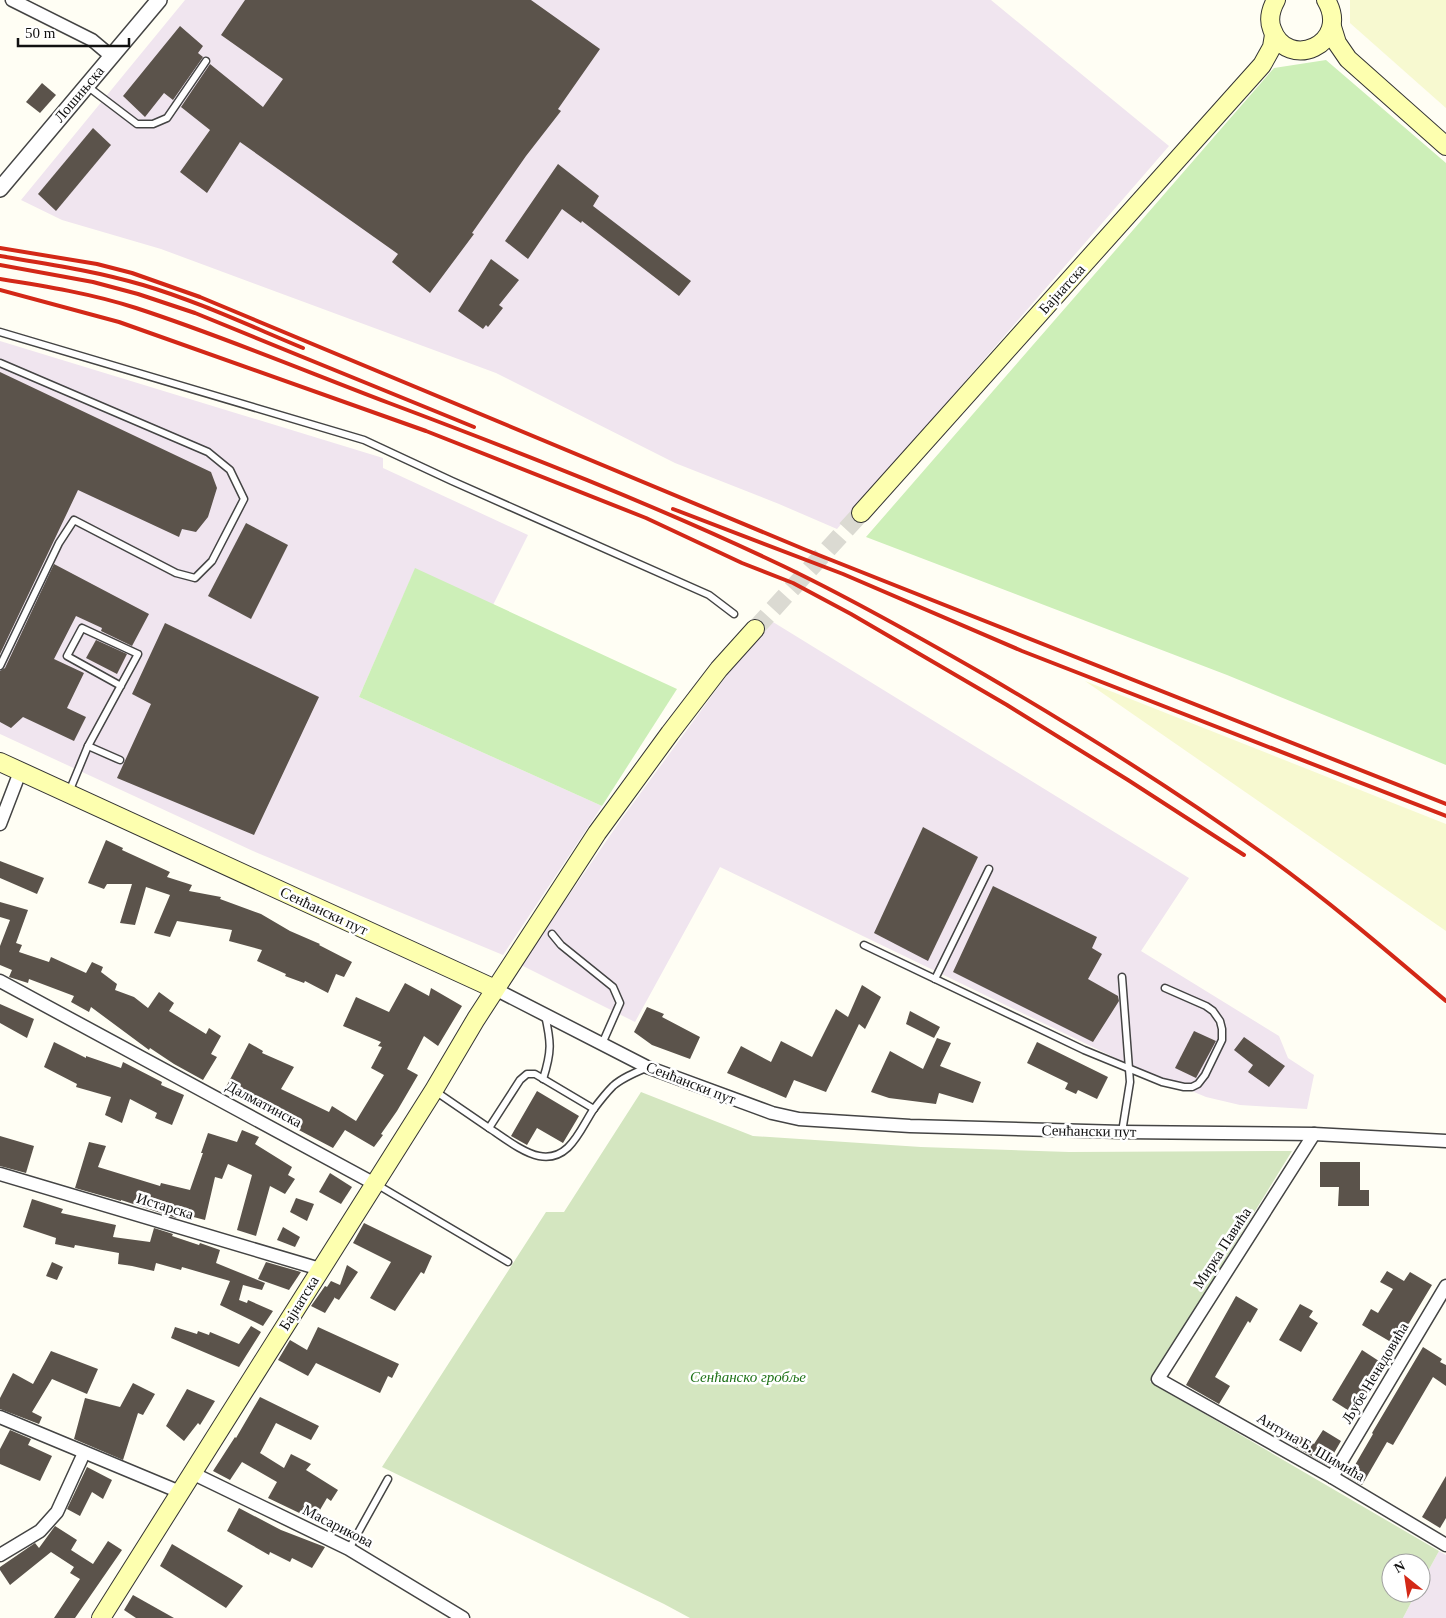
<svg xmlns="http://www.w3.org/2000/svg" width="1446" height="1618" viewBox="0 0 1446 1618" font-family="'Times New Roman',serif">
<rect width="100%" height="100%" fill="#fffef4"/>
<g fill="#f0e5ef">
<path d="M185 0H991L1169 146 837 529 779 504 675 463 496 373 161 249 62 220 21 200Z"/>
<path d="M0 341 383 458V468L528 535 493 605 415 569 359 697 602 806 503 955 253 851 0 734Z"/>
<path d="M773 622 1189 878 1141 951 1279 1036 1288 1058 1314 1075 1307 1109 1240 1105 1206 1097 1132 1066 720 867 635 1022 521 965 620 821 733 667Z"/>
<path d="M1439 1551 1446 1555V1618H1403L1416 1593H1421V1584Z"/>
</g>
<g fill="#f7f9d0">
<path d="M1350 0H1446V108L1350 23Z"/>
<path d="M1085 681 1446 824V931Z"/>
</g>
<g fill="#cdefb8">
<path d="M1326 60 1446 163V765L1227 675 866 537 1274 68Z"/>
<path d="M415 568 677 689 602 806 359 697Z"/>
</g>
<path fill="#d4e6c0" d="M641 1092 753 1136 921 1147 1069 1152 1292 1151 1150 1382 1439 1551 1421 1584V1563H1391V1593H1416L1403 1618H690L664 1604 382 1467 546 1212H564Z"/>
<g fill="#5b534b">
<path d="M245 0H531L600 49 558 109 561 111 526 156 472 233 474 234 430 293 392 262 398 254 240 142 207 193 180 172 210 130 181 107 210 64 263 107 283 79 221 35Z"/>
<path d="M180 26 203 46 198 53 203 57 173 100 164 93 145 117 123 96Z"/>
<path d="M42 83 56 95 40 113 26 102Z"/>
<path d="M93 128 111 145 56 211 38 194Z"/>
<path d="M558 164 599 196 593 206 691 281 679 296 582 221 581 223 562 209 528 259 505 241Z"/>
<path d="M491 259 519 280 499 305 503 308 488 327 486 325 483 329 458 311Z"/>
<path d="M0 372 211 472 217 488 208 517 196 532 182 529 179 537 78 490 0 654Z"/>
<path d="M246 523 288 545 251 619 208 596Z"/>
<path d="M54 564 149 614 132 646 101 631 102 628 76 616 54 659 84 673 67 708 86 717 74 741 23 717 11 728 0 722V671L5 668Z"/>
<path d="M165 623 319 697 254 835 117 778 151 704 132 694Z"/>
<path d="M96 640 127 654 117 674 86 658Z"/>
<path d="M923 827 978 857 928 961 874 933Z"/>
<path d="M106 840 123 848 122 850 170 872 167 877 192 885 189 891 221 897 220 899 261 914 290 931 320 944 319 945 352 962 344 977 336 974 328 993 305 981 304 983 285 976 286 974 257 961 262 950 229 941 232 930 177 921 170 937 154 933 170 895 146 887 135 925 120 923 132 884H107L104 889 88 883Z"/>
<path d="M0 861 44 878 37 894 0 878Z"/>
<path d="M993 886 1097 937 1092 948 1102 954 1088 979 1118 996 1119 1001 1093 1042 953 972Z"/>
<path d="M0 902 28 910 16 943 22 945 19 952 49 962 51 957 86 973 92 962 103 967 101 972 117 984 115 990 134 997 148 1008 159 992 174 1003 169 1011 206 1034 209 1028 221 1036 211 1054 217 1057 203 1080 174 1064 150 1048 149 1050 91 1007 89 1012 71 1002 74 996 29 979 28 983 9 977 12 970 0 965V946L10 920 0 917Z"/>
<path d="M405 983 429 996 431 988 462 1006 438 1046 424 1036 407 1069 418 1075 397 1111 381 1134 383 1135 374 1147 345 1130 333 1148 257 1108 258 1106 224 1091 249 1043 263 1051 262 1053 294 1067 281 1089 329 1112 332 1106 356 1121 384 1075 371 1068 382 1047 378 1046 381 1042 343 1026 356 997 389 1012Z"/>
<path d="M862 985 881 997 865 1029 859 1024 826 1092 794 1080 786 1098 727 1073 741 1046 771 1062 781 1041 812 1057 836 1009 848 1017Z"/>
<path d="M0 1004 34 1019 27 1038 0 1023Z"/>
<path d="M647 1007 664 1014 662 1017 700 1037 690 1059 652 1045 634 1032Z"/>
<path d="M910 1011 940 1027 934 1038 906 1024Z"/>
<path d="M1194 1031 1216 1041 1196 1078 1175 1068Z"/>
<path d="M1244 1037 1285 1066 1269 1087 1248 1072 1253 1065 1234 1050Z"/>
<path d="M937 1038 951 1043 940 1066 981 1082 973 1103 939 1093 936 1104 889 1098 871 1092 890 1051 923 1069Z"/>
<path d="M54 1042 86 1058V1056L121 1068 123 1062 162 1082 161 1085 184 1095 172 1125 155 1118 157 1113 130 1099 122 1123 105 1115 111 1097 76 1087 77 1084 44 1067Z"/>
<path d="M1037 1042 1108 1077 1097 1099 1078 1090 1076 1094 1065 1089 1068 1083 1027 1063Z"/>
<path d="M537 1091 579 1116 563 1143 537 1128 527 1145 511 1136Z"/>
<path d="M242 1130 259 1137 255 1144 292 1167 288 1175 295 1179 285 1194 270 1186 256 1236 237 1230 252 1175 228 1164 222 1179 215 1177 205 1220 178 1213 176 1218 121 1200V1201L75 1188 89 1142 106 1146 98 1167 160 1186 161 1183 190 1190 203 1153H201L208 1133 237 1142Z"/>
<path d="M0 1136 34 1146 26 1173 0 1166Z"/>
<path d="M1320 1162H1360V1190H1369V1206H1338L1339 1187H1320Z"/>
<path d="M330 1173 352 1187 341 1204 319 1192Z"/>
<path d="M296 1198 314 1204 307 1221 290 1212Z"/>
<path d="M32 1199 63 1209 61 1213 116 1225 113 1237 150 1242 154 1228 173 1234 172 1236 199 1245 200 1243 220 1250 216 1263 265 1283 262 1290 243 1285 239 1300 247 1303 248 1300 273 1311 263 1326 220 1305 230 1281 182 1267 181 1270 156 1263 154 1271 132 1266 118 1264 119 1253 75 1245 74 1248 55 1244 56 1238 23 1227Z"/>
<path d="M364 1223 432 1256 424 1274 421 1272 395 1311 370 1298 391 1262 353 1243Z"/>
<path d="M283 1227 300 1237 295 1247 277 1240Z"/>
<path d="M52 1262 63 1267 57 1280 46 1276Z"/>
<path d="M266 1262 301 1272 289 1290 258 1279Z"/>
<path d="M347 1265 358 1272 339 1300 335 1298V1297L325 1313 311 1306 325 1286 327 1287 331 1281 340 1285Z"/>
<path d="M1387 1271 1404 1281 1410 1272 1432 1285 1396 1345 1362 1325 1371 1309 1378 1313 1393 1289 1380 1282Z"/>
<path d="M1236 1296 1258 1309 1250 1323 1248 1321 1215 1377 1230 1386 1219 1404 1186 1385Z"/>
<path d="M1300 1304 1313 1311 1309 1317 1318 1323 1301 1352 1279 1340Z"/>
<path d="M251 1326 261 1332 239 1367 171 1338 175 1327 197 1334 198 1331 209 1335 210 1332 239 1344Z"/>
<path d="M318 1327 399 1364 392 1378 388 1376 380 1393 316 1363 308 1376 278 1360 290 1340 307 1350Z"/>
<path d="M1423 1347 1442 1359 1440 1362 1446 1365V1386L1433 1377 1393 1445 1387 1442 1362 1485 1348 1477 1373 1434 1372 1433Z"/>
<path d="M1362 1350 1385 1365 1354 1414 1332 1400Z"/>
<path d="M51 1351 98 1369 87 1394 52 1379 32 1412 42 1417 39 1424 0 1409V1398L13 1373 33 1384Z"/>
<path d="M133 1383 155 1394 143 1415 138 1413 123 1460 74 1439 85 1398 120 1407Z"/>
<path d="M187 1389 215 1401 200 1425 198 1423 184 1441 166 1426Z"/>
<path d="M260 1397 319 1426 311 1440 276 1423 260 1453 284 1468 291 1454 311 1464 306 1470 338 1490 331 1501 327 1498 314 1520 268 1498 277 1482 242 1462 230 1480 213 1471 235 1437 236 1438Z"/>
<path d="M10 1430 31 1439 28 1445 52 1456 40 1481 0 1464V1449Z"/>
<path d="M1323 1430 1341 1441 1327 1465 1294 1446 1300 1436 1314 1444Z"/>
<path d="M87 1467 112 1480 103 1499 92 1492 80 1516 67 1509Z"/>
<path d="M1446 1476V1518L1440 1528 1422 1517Z"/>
<path d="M239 1508 281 1530 325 1547 312 1568 292 1558 290 1562 270 1552 269 1555 227 1531Z"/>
<path d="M55 1526 77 1540 71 1550 93 1564 108 1541 122 1550 75 1618H54L80 1579 70 1573 74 1567 51 1552 10 1585 0 1570V1567L35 1543 39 1548Z"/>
<path d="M172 1544 243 1586 226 1608 160 1566Z"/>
<path d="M133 1595 174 1618H136L124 1610Z"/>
</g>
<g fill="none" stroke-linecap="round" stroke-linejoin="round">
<path stroke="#dbdad2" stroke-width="18" stroke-dasharray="18 9" stroke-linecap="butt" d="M755 629 861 513"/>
<g stroke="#444" stroke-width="9">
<g id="service">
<path d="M87 86 137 124H153L167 118 206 61"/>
<path d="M0 332 364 440 452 481 709 595 734 614"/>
<path d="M0 363 208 452 230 470 244 499 212 561 195 578 176 573 74 520 59 543 0 666"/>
<path d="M88 746 120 760"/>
<path d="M69 792 88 746 138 654 82 628 67 656 121 686"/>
<path d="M552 934 561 945 613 987 620 1003 602 1044"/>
<path d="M864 945 1084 1050 1162 1082 1184 1087H1192L1198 1084 1205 1075 1222 1040V1029L1220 1021 1213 1011 1206 1006 1165 988"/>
<path d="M1122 977 1130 1082 1122 1132"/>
<path d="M935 979 989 869"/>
<path d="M543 1079C552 1051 551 1042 545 1015"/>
<path d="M435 1091 489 1128 520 1080 527 1074H535L594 1109"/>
<path d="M489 1128C503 1137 523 1153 539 1156 569 1162 580 1130 593 1110 599 1102 606 1093 613 1086 622 1078 634 1073 646 1068"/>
<path d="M376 1184 508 1262"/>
<path d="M349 1549 388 1479"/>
</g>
</g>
<g stroke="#444" stroke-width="15">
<g id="minor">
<path d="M12 0 92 40 111 56"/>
<path d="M0 824 20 772"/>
<path d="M0 981 375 1184"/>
<path d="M495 989 647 1067 772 1113 799 1119 910 1126 1122 1132 1314 1134 1446 1141"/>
<path d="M1314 1134 1158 1379 1332 1477 1446 1545"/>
<path d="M0 1174 320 1269"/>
<path d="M0 1417 180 1492"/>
<path d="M192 1473 349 1549 463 1618"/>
<path d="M1332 1477 1446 1286"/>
<path d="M0 1555 40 1531 57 1512 84 1453"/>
</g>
</g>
<g stroke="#444" stroke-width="18">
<path id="tertiary" d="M0 189 159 0"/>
</g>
<g stroke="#333" stroke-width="20">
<g id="secondary">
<path d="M1276 0C1271 9 1268 19 1272 29 1287 72 1352 44 1326 0"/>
<path d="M1332 27 1337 43 1348 59 1446 146"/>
<path d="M861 513 1262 65 1272 47 1274 35"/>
<path d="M0 762 495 989"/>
<path d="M101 1618 434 1090 476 1019 597 833 670 733 719 669 755 629"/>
</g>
</g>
<use href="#service" stroke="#fff" stroke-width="6"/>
<use href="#minor" stroke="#fff" stroke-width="12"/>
<use href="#tertiary" stroke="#fff" stroke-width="15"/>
<use href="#secondary" stroke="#fdffaf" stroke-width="18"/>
<g stroke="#d32817" stroke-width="4">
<path d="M0 248 97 264 132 273 200 297 806 550 1446 804"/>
<path d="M0 256C48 264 96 271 143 285 197 301 250 326 303 348"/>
<path d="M0 265 93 282 138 294 195 313 474 427"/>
<path d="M0 279C45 286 93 294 136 308 222 336 305 371 389 403 522 453 655 505 783 566 852 599 919 637 985 675 1079 730 1172 788 1261 852 1325 898 1386 950 1446 1001"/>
<path d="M0 290 119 322 426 431 646 518 742 563 793 583 851 614 1007 705 1128 780 1244 855"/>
<path d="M673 509 843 574 1022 651 1446 816"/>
</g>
</g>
<g text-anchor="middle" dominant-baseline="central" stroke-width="5" stroke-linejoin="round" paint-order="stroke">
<g font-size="15" fill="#111" stroke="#fff">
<text transform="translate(79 94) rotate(-50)">Лошињска</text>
<text transform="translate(1062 289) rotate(-48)">Бајнатска</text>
<text transform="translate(324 911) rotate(25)">Сенћански пут</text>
<text transform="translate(691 1083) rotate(21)">Сенћански пут</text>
<text transform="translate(264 1104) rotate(28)">Далматинска</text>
<text transform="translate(1089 1131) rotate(1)">Сенћански пут</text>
<text transform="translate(165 1206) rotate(17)">Истарска</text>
<text transform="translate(1222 1248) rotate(-57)">Мирка Павића</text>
<text transform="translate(299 1303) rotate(-58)">Бајнатска</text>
<text transform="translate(1375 1373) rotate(-59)">Љубе Ненадовића</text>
<text transform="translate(1311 1447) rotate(30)">Антуна Б. Шимића</text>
<text transform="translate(338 1526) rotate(27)">Масарикова</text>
</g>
<g font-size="15" font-style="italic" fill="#1e7217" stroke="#fff">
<text x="748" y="1377">Сенћанско гробље</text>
</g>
</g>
<g transform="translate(1406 1578) rotate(330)"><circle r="24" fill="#ffffff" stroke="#a0a0a0"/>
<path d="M0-4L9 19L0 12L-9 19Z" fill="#d32817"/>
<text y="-8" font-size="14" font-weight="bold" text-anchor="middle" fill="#111111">N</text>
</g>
<path d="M18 38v8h111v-8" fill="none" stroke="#111111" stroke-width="2.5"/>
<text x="25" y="38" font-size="15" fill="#111111" stroke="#ffffff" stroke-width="4" paint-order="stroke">50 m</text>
</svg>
